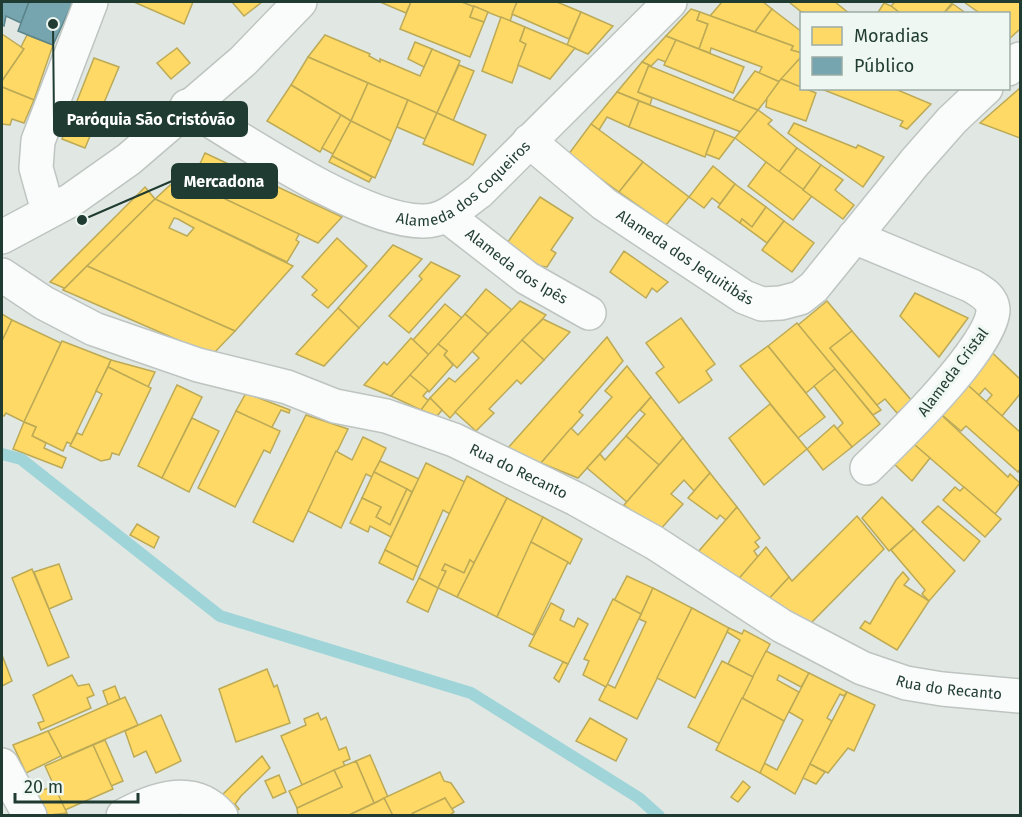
<svg xmlns="http://www.w3.org/2000/svg" width="1022" height="817" viewBox="0 0 1022 817" font-family="'Fira Sans',sans-serif">
<rect width="100%" height="100%" fill="#e1e8e4"/>
<g fill="#ffd966" stroke="#bcaa56" stroke-width="1.5" fill-rule="evenodd">
<path d="M134 2H193L184 24Z"/>
<path d="M232 2H262L244 16Z"/>
<path d="M380 2H411L406 13Z"/>
<path d="M411 2H462L474 6 470 17 484 22 470 57 400 29Z"/>
<path d="M462 2H517L510 21Z"/>
<path d="M517 2H557L581 12 569 39 512 14Z"/>
<path d="M722 2H763L772 9 755 32 710 16Z"/>
<path d="M789 2H835L850 14H804Z"/>
<path d="M895 2H950L952 3 943 14H901L891 6Z"/>
<path d="M964 2H1018L1020 3V29L1008 40V14H981Z"/>
<path d="M884 3 891 6 901 14H877Z"/>
<path d="M953 4 967 14H943Z"/>
<path d="M474 6 488 12 484 22 470 17Z"/>
<path d="M691 9 700 12 697 20 708 24 699 49 666 36Z"/>
<path d="M772 9 802 32V53L791 50 793 46 755 32Z"/>
<path d="M581 12 613 26 588 54 567 45Z"/>
<path d="M700 12 793 46 791 50 802 53V56L780 82 759 73 762 67 711 48 710 53 699 49 708 24 697 20Z"/>
<path d="M501 17 525 27 520 41 526 44 512 83 482 71Z"/>
<path d="M525 27 575 48 550 79 518 65 526 44 520 41Z"/>
<path d="M2 34 24 49 2 81Z"/>
<path d="M27 35 53 45 34 100 2 87V81L24 49 21 47Z"/>
<path d="M325 35 370 54 369 56 380 62V59L420 76 432 49 460 61 437 113 308 57Z"/>
<path d="M666 36 676 40 666 62 658 59 651 66 642 62Z"/>
<path d="M676 40 744 67 733 93 664 65Z"/>
<path d="M415 42 432 49 424 67 408 59Z"/>
<path d="M177 48 190 63 171 79 157 63Z"/>
<path d="M802 56V88L781 79Z"/>
<path d="M308 57 368 83 351 121 291 85Z"/>
<path d="M94 58 119 67 85 148 62 139Z"/>
<path d="M642 62 649 65 638 92 652 98 650 105 617 92Z"/>
<path d="M459 65 474 71 453 121 437 113Z"/>
<path d="M649 65V66L758 110 741 132 638 92Z"/>
<path d="M755 71 780 82 758 110 733 100Z"/>
<path d="M781 79 816 93 806 121 766 107 767 98Z"/>
<path d="M368 83 408 100 391 141 351 121Z"/>
<path d="M291 85 341 115 320 152 267 121Z"/>
<path d="M2 87 34 100 24 123 12 119 10 125 2 124Z"/>
<path d="M819 88H893L931 104 907 129 900 126 903 121Z"/>
<path d="M1020 88V138L980 123Z"/>
<path d="M617 92 639 101 629 127 607 117 599 130 591 124Z"/>
<path d="M408 100 437 113 425 139 397 127Z"/>
<path d="M639 101 715 130 705 157 629 127Z"/>
<path d="M758 110 772 120 768 124 797 148 779 172 735 138Z"/>
<path d="M437 113 486 135 473 165 423 144Z"/>
<path d="M341 115 351 121 333 154 322 148Z"/>
<path d="M351 121 391 141 375 178 332 156Z"/>
<path d="M794 123 856 148 858 145 884 157 863 187 788 133Z"/>
<path d="M591 124 643 162 619 192 568 155Z"/>
<path d="M715 130 735 138 719 159 706 154Z"/>
<path d="M797 148 821 165 803 190 779 172Z"/>
<path d="M205 153 342 217 318 243 191 183Z"/>
<path d="M332 156 372 177 369 182 329 162Z"/>
<path d="M643 162 689 197 666 225 619 192Z"/>
<path d="M766 162 812 196 793 220 748 186Z"/>
<path d="M821 165 843 180 835 190 854 205 843 219 803 190Z"/>
<path d="M713 166 735 184 720 204 712 198 704 208 689 197Z"/>
<path d="M179 177 299 234 296 240 299 242 287 262 155 199Z"/>
<path d="M735 184 766 207 752 227 742 219 740 223 718 207Z"/>
<path d="M145 187 155 199 63 290 64 288 50 282Z"/>
<path d="M540 197 573 218 551 250 556 253 547 267 540 266 505 246Z"/>
<path d="M155 199 293 266 235 331 87 266ZM174 218 178 219 194 228 187 236 169 228Z"/>
<path d="M766 207 784 221 767 243 740 223 742 219 752 227Z"/>
<path d="M784 221 814 243 792 272 762 250Z"/>
<path d="M337 238 367 266 328 308 312 295 317 290 302 277Z"/>
<path d="M393 245 422 259 359 328 338 308Z"/>
<path d="M624 251 668 282 657 292 652 288 646 298 610 272Z"/>
<path d="M431 262 460 276 409 333 389 316 422 279 419 276Z"/>
<path d="M87 266 235 331 214 353 180 341 63 290Z"/>
<path d="M486 289 512 310 488 334 465 314Z"/>
<path d="M915 293 968 318 939 357 900 316Z"/>
<path d="M520 301 546 315 450 418 430 398 449 378 455 382 479 358 472 351Z"/>
<path d="M827 301 852 331 830 348 881 410 873 415 798 325Z"/>
<path d="M445 304 462 318 429 355 413 340Z"/>
<path d="M338 308 359 328 324 366 296 354Z"/>
<path d="M2 314 12 320 2 341Z"/>
<path d="M465 314 488 334 457 368 444 355 447 351 438 344Z"/>
<path d="M681 318 715 364 706 371 712 380 679 403 656 373 664 367 646 343Z"/>
<path d="M543 319 570 332 544 360 522 340Z"/>
<path d="M12 320 61 343 24 422 6 413 4 416 2 415V341Z"/>
<path d="M797 323 835 369 806 393 768 346Z"/>
<path d="M852 331 912 401 897 413 885 399 877 405 830 348Z"/>
<path d="M607 337 623 361 579 412 583 415 540 464 507 449Z"/>
<path d="M411 338 429 355 391 396 364 385 384 362 387 365Z"/>
<path d="M522 340 544 360 521 384 517 380 489 409 494 413 476 431 455 412Z"/>
<path d="M62 341 111 360 71 444 67 442 63 451 32 436 36 427 24 422Z"/>
<path d="M438 344 447 351 444 355 453 365 429 392 410 375Z"/>
<path d="M984 345 1020 379V394L1002 416 986 402 992 395 985 388 979 395 957 376Z"/>
<path d="M768 346 825 417 798 438 740 366Z"/>
<path d="M111 360 155 372 148 387 108 367Z"/>
<path d="M627 366 651 397 578 478 541 463 571 428 578 435 612 397 605 391Z"/>
<path d="M108 367 151 388 119 455 112 453 110 459 101 461 70 446 77 433 82 435 102 394 96 391Z"/>
<path d="M835 369 880 424 852 447 837 429 843 423 814 386Z"/>
<path d="M410 375 428 390 423 396 429 401 421 410 391 396Z"/>
<path d="M961 379 1020 432V469L1018 472 966 426 961 431 935 409Z"/>
<path d="M177 385 202 397 162 478 138 466Z"/>
<path d="M246 393 290 410 289 413 281 410 271 429 236 411Z"/>
<path d="M651 397 683 438 659 465 626 436 645 414 640 410Z"/>
<path d="M430 398 442 410 437 416 421 410Z"/>
<path d="M770 404 807 449 764 485 729 438Z"/>
<path d="M935 409 1008 477 1010 474 1020 483 995 514 909 440Z"/>
<path d="M236 411 280 431 270 453 264 450 235 507 198 488Z"/>
<path d="M306 415 348 429 293 542 253 522Z"/>
<path d="M192 418 219 431 189 492 162 478Z"/>
<path d="M24 422 36 427 32 436 46 443 44 448 66 458 62 468 13 449Z"/>
<path d="M834 425 852 447 823 470 807 449Z"/>
<path d="M626 436 659 465 627 502 587 468 600 454 605 460Z"/>
<path d="M363 437 386 448 372 477 366 474 341 528 308 511 336 451 352 460Z"/>
<path d="M683 438 710 473 694 491 684 480 671 494 683 504 658 532 624 505Z"/>
<path d="M909 440 930 458 912 481 892 462Z"/>
<path d="M380 461 419 479 412 492 374 472Z"/>
<path d="M426 463 465 482 450 514 443 510 418 567 385 550Z"/>
<path d="M374 472 407 489 390 525 376 517 381 507 362 498Z"/>
<path d="M710 473 737 507 726 520 720 515 717 519 688 498Z"/>
<path d="M467 476 507 498 474 563 470 560 464 573 445 564 442 570 446 571 438 588 419 578Z"/>
<path d="M955 487 960 491 964 487 1001 519 985 537 943 500Z"/>
<path d="M407 489 412 492 391 537 370 526 368 532 350 523 362 498 381 507 376 517 390 525Z"/>
<path d="M882 497 914 529 889 551 862 518Z"/>
<path d="M507 498 543 517 497 617 457 597Z"/>
<path d="M938 506 980 541 964 561 922 522Z"/>
<path d="M737 507 760 538 755 542 759 547 754 551 758 557 736 582 698 552Z"/>
<path d="M857 516 884 549 807 627 764 604 789 577 792 581Z"/>
<path d="M543 517 582 539 570 564 531 542Z"/>
<path d="M137 524 159 537 154 548 130 535Z"/>
<path d="M914 529 955 571 929 601 922 594 925 590 891 550Z"/>
<path d="M531 542 568 562 533 635 497 617Z"/>
<path d="M766 547 789 577 764 604 736 582Z"/>
<path d="M385 550 418 567 413 580 379 563Z"/>
<path d="M470 560 474 563 457 597 438 588 446 571 442 570 445 564 464 573Z"/>
<path d="M59 564 72 599 49 609 34 572Z"/>
<path d="M32 569 69 657 48 666 12 578Z"/>
<path d="M903 572 909 579 904 585 929 601 897 650 860 628 865 621 870 624 896 580Z"/>
<path d="M627 576 653 588 641 614 614 601Z"/>
<path d="M419 578 438 588 428 612 407 602Z"/>
<path d="M653 588 692 608 637 719 599 700 607 684 615 688 646 622 639 619Z"/>
<path d="M613 599 641 614 606 687 583 675 589 661 584 659Z"/>
<path d="M551 603 564 610 560 620 574 627 578 618 588 624 568 664 529 646Z"/>
<path d="M692 608 729 628 695 698 657 678Z"/>
<path d="M729 628 742 634 744 630 770 644 753 677 728 664 740 640 727 632Z"/>
<path d="M766 651 809 673 801 687 779 675 777 680 799 692 784 721 742 698Z"/>
<path d="M2 655 12 681 2 686Z"/>
<path d="M722 661 753 677 720 744 688 727Z"/>
<path d="M563 662 568 664 559 682 554 678Z"/>
<path d="M267 669 274 687 277 685 290 723 236 742 219 689Z"/>
<path d="M809 673 847 692 844 696 840 694 827 718 832 721 795 794 760 773 764 763 777 770 803 720 789 712Z"/>
<path d="M72 675 78 686 89 684 94 695 87 698 91 708 41 730 38 723 44 721 33 695Z"/>
<path d="M115 686 120 699 108 705 103 691Z"/>
<path d="M847 692 875 705 854 751 848 748 828 773 810 764Z"/>
<path d="M125 697 138 725 62 758 48 731Z"/>
<path d="M742 698 784 721 760 773 716 750Z"/>
<path d="M318 713 321 720 326 717 339 750 346 747 350 759 343 762 345 766 302 785 281 736 306 725 304 719Z"/>
<path d="M161 715 181 761 156 773 146 751 134 757 125 731Z"/>
<path d="M590 718 627 739 616 761 576 741Z"/>
<path d="M48 731 61 756 26 773 13 745Z"/>
<path d="M105 740 123 781 111 786 93 745Z"/>
<path d="M93 745 113 789 65 810 45 766Z"/>
<path d="M370 755 388 797 374 803 356 761Z"/>
<path d="M262 756 270 768 241 796 235 804 239 809 236 811 221 796Z"/>
<path d="M356 761 374 803 347 816H298L297 808 342 787 334 770Z"/>
<path d="M810 764 825 772 816 784 803 778Z"/>
<path d="M334 770 342 787 297 808 289 791Z"/>
<path d="M440 772 444 781 451 783 464 802 450 810 445 798 408 816H393L384 798Z"/>
<path d="M279 775 286 792 273 798 265 781Z"/>
<path d="M743 781 750 787 738 802 731 797Z"/>
<path d="M54 786 67 813 40 816 35 793Z"/>
<path d="M384 798 393 816H347L377 802Z"/>
<path d="M445 798 454 812 448 816H414L413 813Z"/>
</g>
<g fill="#76a5af" stroke="#5c858a" stroke-width="1.5">
<path d="M2 2H29L21 23 6 16 4 26 2 25Z"/>
<path d="M29 2H73L53 45 18 31Z"/>
</g>
<g fill="none" stroke-linecap="round" stroke-linejoin="round">
<path stroke="#9fd4d8" stroke-width="12" d="M2 454 21 459 220 616 471 693 639 798 659 816"/>
<g stroke="#bec5c1" stroke-width="36">
<g id="minor">
<path d="M1008 69 1020 59"/>
<path id="s1" d="M187 106C241 139 364 223 424 221 446 221 462 204 479 192L670 2"/>
<path id="s2" d="M529 141 604 204 744 297 762 304 781 303 800 298 814 287 915 162 952 120 986 88"/>
<path d="M48 211 36 168 38 141 91 2"/>
<path id="s3" d="M447 216 527 278 589 313"/>
<path d="M2 237 71 200 129 159 243 61 300 2"/>
<path d="M854 237 972 286C981 292 992 297 993 309 994 345 895 441 867 468"/>
<path id="s4" d="M2 275 44 303 94 329 198 365 287 387 335 406 386 416 454 440 576 499 655 543 782 626 862 668 906 683 942 689 1020 696"/>
<path d="M2 765 30 816"/>
<path d="M123 816C155 798 194 785 221 816"/>
</g>
</g>
<use href="#minor" stroke="#fafcfb" stroke-width="33"/>
</g>
<g text-anchor="middle" dominant-baseline="central" stroke-width="6" stroke-linejoin="round" paint-order="stroke">
<g font-size="15" fill="#1f3b32" stroke="#eff7f2">
<text stroke="none"><textPath href="#s1" startOffset="318">Alameda dos Coqueiros</textPath></text>
<text stroke="none"><textPath href="#s2" startOffset="195">Alameda dos Jequitibás</textPath></text>
<text stroke="none"><textPath href="#s3" startOffset="86">Alameda dos Ipês</textPath></text>
<text transform="translate(953 372) rotate(-53)">Alameda Cristal</text>
<text stroke="none"><textPath href="#s4" startOffset="556">Rua do Recanto</textPath></text>
<text stroke="none"><textPath href="#s4" startOffset="1042">Rua do Recanto</textPath></text>
</g>
</g>
<path fill="none" stroke="#1f3b32" stroke-width="2" d="M53 24L54 119M82 220L172 181"/>
<g fill="#1f3b32" stroke="#eff7f2" stroke-width="2">
<circle cx="53" cy="24" r="6"/>
<circle cx="82" cy="220" r="6"/>
</g>
<g fill="#1f3b32" stroke="#1f3b32" stroke-width="2">
<rect x="54" y="102" width="193" height="34" rx="6"/>
<rect x="172" y="164" width="105" height="34" rx="6"/>
</g>
<g font-size="16" text-anchor="middle" font-weight="bold" fill="#fff">
<text x="151" y="125">Paróquia São Cristóvão</text>
<text x="224" y="187">Mercadona</text>
</g>
<rect width="1022" height="817" fill="none" stroke="#1f3b32" stroke-width="6"/>
<rect x="800" y="12" width="210" height="78" fill="#eff7f2" stroke="#9caca5" stroke-width="1.5"/>
<rect x="812" y="27" width="30" height="18" fill="#ffd966" stroke="#9caca5" stroke-width="1.5"/>
<text x="854" y="42" font-size="18" fill="#1f3b32">Moradias</text>
<rect x="812" y="57" width="30" height="18" fill="#76a5af" stroke="#9caca5" stroke-width="1.5"/>
<text x="854" y="72" font-size="18" fill="#1f3b32">Público</text>
<path d="M15 793v9h123v-9" fill="none" stroke="#1f3b32" stroke-width="3"/>
<text x="24" y="793" font-size="18" fill="#1f3b32" stroke="#eff7f2" stroke-width="4.5" paint-order="stroke">20 m</text>
</svg>
